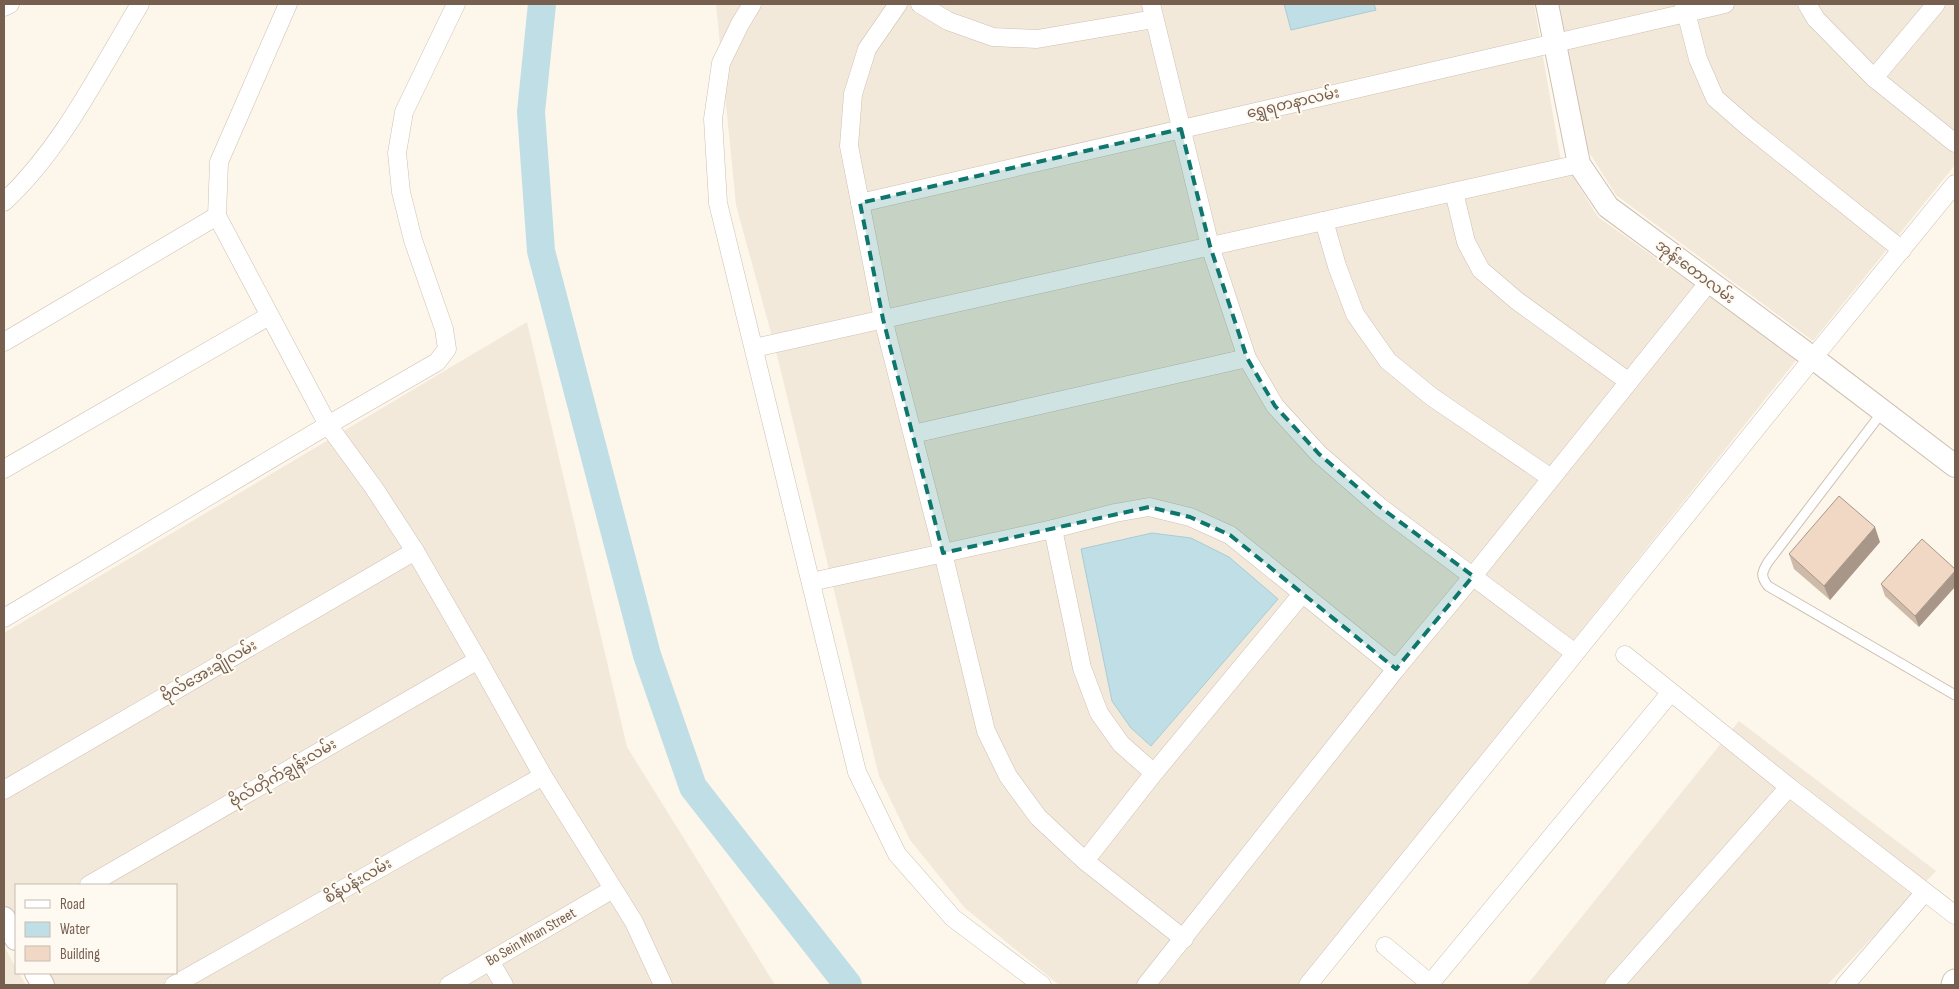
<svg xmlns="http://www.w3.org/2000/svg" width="1959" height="989" viewBox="0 0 1959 989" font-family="'Sofia Sans Condensed','Noto Sans Myanmar',sans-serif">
<rect width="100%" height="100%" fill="#fcf6eb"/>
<g fill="#f3e9da">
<path d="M716 4H1534L1560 156 1598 217 1797 359 1299 985H1059L965 908 910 840 879 776 777 355 736 205Z"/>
<path d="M1559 4H1955V165L1813 341 1616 195 1587 149Z"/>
<path d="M527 322 627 747 775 985H47L40 973H176V885H16V932L4 910V633Z"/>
<path d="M1739 721 1936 871 1827 985H1527Z"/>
<path d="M4 946 16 968V973H19L26 985H4Z"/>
</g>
<g fill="#c0dee5" stroke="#a7ccd6">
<path d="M1284 4H1374L1376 10 1291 30Z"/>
<path d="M1152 533 1191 538 1229 557 1278 599 1151 746 1131 728 1112 701 1081 549Z"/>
</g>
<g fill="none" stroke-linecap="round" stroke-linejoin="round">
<path stroke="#c0dee5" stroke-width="28" d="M542 4 531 112 541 251 647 655 693 787 848 985"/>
<g stroke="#cebfb1" stroke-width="11">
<path id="service" d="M1883 411 1768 562C1762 572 1760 576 1768 586L1955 695"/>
</g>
<g stroke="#cebfb1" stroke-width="19">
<g id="minor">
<path d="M288 4 219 162 217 216 328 425 374 488 415 551 478 660 543 776 634 922 663 985"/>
<path d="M752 4 740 24 721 63 713 119 718 203 857 772 897 854 953 918 1042 985"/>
<path d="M898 4 867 49 853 94 849 146 883 319 943 553 986 731 1008 776 1038 817 1085 861 1184 939"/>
<path d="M920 4 948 21 993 37 1037 39 1154 19"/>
<path d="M1151 4 1210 246 1247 358 1275 406 1319 454 1380 507 1575 653"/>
<path d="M1684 4 1698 59 1715 98 1747 126 1902 250"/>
<path d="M1807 4 1816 19 1874 78 1955 143"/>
<path d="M4 7 10 4"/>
<path d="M1874 78 1936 4"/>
<path d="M1454 192 1466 242 1481 270 1516 300 1629 382"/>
<path d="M4 202C62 148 99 72 140 4"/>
<path d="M860 203 1725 4"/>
<path d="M1324 221 1337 266 1355 314 1388 361 1432 397 1551 478"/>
<path d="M4 342 217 216"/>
<path d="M754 348 1579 164"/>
<path d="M913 434 1247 358"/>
<path d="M4 469 269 316"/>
<path d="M1053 529 1082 668 1099 713 1121 744 1154 773"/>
<path d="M811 582 1053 529 1115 513 1149 507 1190 517 1230 535 1396 669"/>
<path d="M4 618 328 425 437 362 447 349 444 329 413 240 401 192 397 153 404 112 456 4"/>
<path d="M1625 655 1789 787"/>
<path d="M4 790 415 551"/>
<path d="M1085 861 1154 773 1302 594"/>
<path d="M89 885 478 660"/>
<path d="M1385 946 1432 985"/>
<path d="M490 961 504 985"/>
<path d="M174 985 543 776"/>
<path d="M449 985 613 889"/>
<path d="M1146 985 1396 669 1473 576 1709 282"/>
<path d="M1308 985 1813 358 1955 184"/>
<path d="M1429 985 1671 692"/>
<path d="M1614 985 1789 787 1955 915"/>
<path d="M1845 985 1925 892"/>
</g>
</g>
<g stroke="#cebfb1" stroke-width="24">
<g id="tertiary">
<path d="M1547 4 1579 164 1608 207 1813 358 1955 466"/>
<path d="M4 918 16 939"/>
<path d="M36 973 43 985"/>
</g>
</g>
<g stroke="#d0c0af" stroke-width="27">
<path id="secondary" d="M1954 985 1955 982"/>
</g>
<use href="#service" stroke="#fff" stroke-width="9"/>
<use href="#minor" stroke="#fff" stroke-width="18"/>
<use href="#tertiary" stroke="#fff" stroke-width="22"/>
<use href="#secondary" stroke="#fff" stroke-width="25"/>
</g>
<g fill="#cebaa9">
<path d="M1922 539 1919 627 1885 596 1881 584Z"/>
<path d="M1880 542 1830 600 1794 569 1789 554Z"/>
</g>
<g fill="#a89789">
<path d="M1875 527 1880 542 1830 600 1824 586Z"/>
<path d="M1955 571V587L1919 627 1915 616Z"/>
</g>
<g fill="#f0d8c4" stroke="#a89789">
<path d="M1839 496 1875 527 1824 586 1789 554Z"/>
<path d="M1922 539 1955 569V571L1915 616 1881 584Z"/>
</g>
<path fill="#0f766e" fill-opacity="0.2" stroke="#0f766e" stroke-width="4" stroke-dasharray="10 6" stroke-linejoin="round" d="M1181 129 1210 246 1247 358 1275 406 1319 454 1380 507 1473 576 1396 669 1230 535 1190 517 1149 507 943 553 883 319 860 203Z"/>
<g text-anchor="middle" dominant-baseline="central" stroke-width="4" stroke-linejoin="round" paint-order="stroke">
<g font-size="15" fill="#765f4f" stroke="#fefaf2">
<text transform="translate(1293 103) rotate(-13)">ရွှေရတနာလမ်း</text>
<text transform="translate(1695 272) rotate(37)">အုန်းတောလမ်း</text>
<text transform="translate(209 671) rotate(-30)">ဗိုလ်အေးချိုလမ်း</text>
<text transform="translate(283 773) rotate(-30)">ဗိုလ်တိုက်ချွန်းလမ်း</text>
<text transform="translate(358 881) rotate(-30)">စိန်ပန်းလမ်း</text>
<text transform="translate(531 937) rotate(-30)">Bo Sein Mhan Street</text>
</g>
</g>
<rect width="1959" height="989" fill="none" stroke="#765f4f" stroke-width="10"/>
<rect x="15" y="884" width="162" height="90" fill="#fefaf2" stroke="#c8bcb1"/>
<rect x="25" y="900" width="25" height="8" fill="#ffffff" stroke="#c8bcb1"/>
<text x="60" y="909" font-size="15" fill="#765f4f">Road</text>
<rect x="25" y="922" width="25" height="15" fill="#c0dee5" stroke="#c8bcb1"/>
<text x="60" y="934" font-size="15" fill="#765f4f">Water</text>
<rect x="25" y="946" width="25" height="15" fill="#f0d8c4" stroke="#c8bcb1"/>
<text x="60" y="959" font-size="15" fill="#765f4f">Building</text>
</svg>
